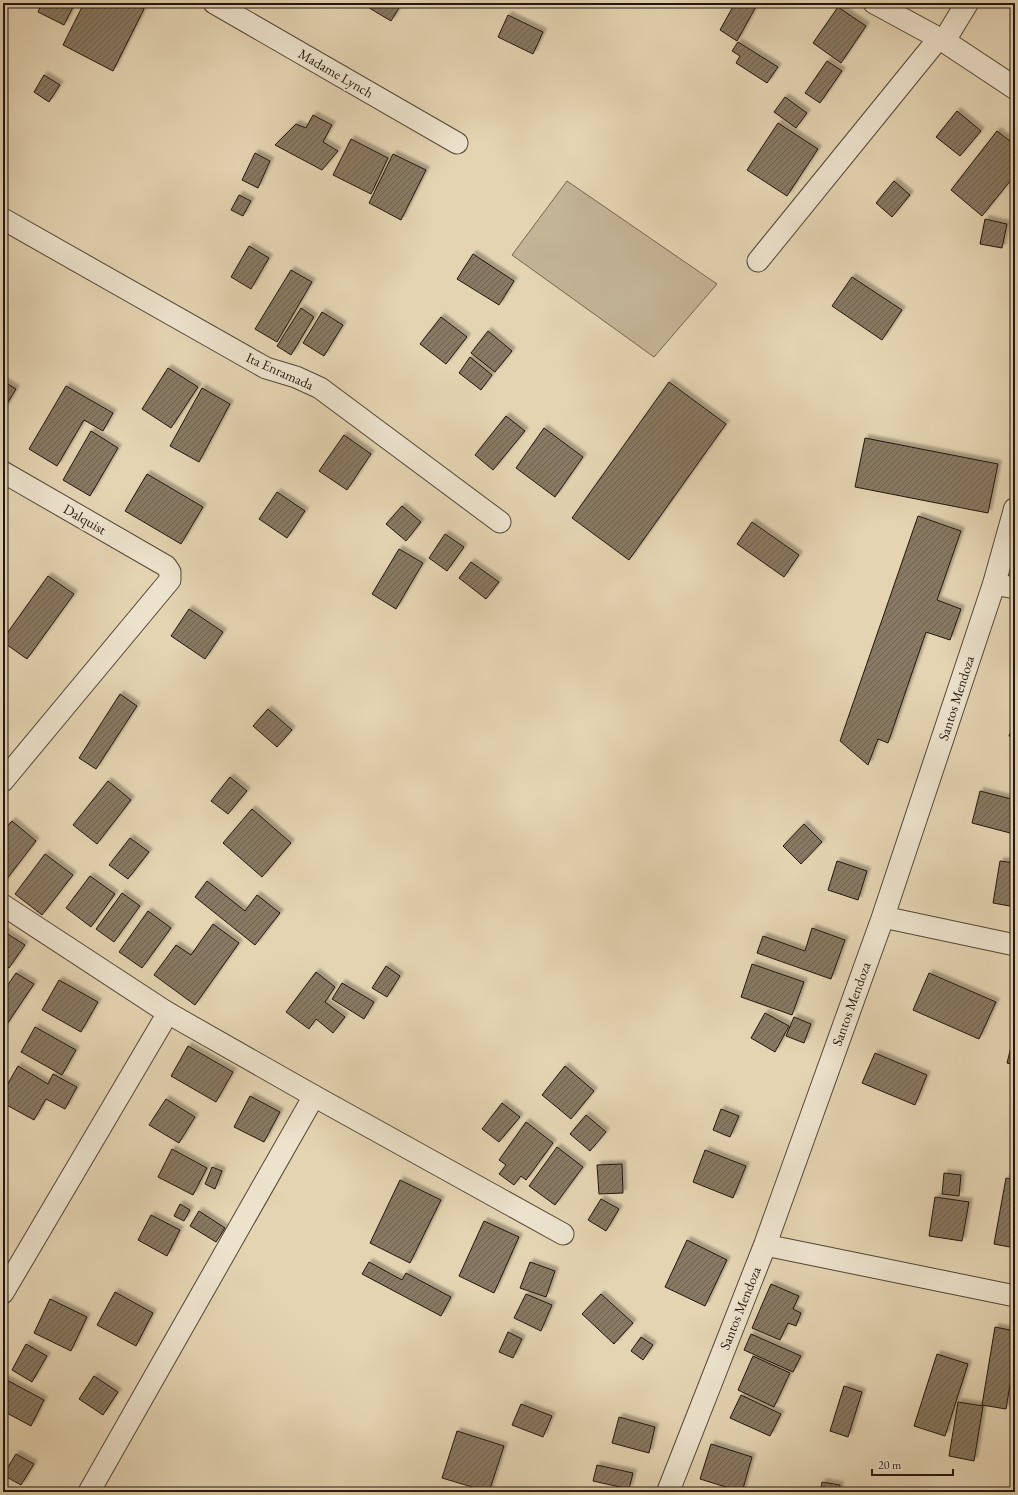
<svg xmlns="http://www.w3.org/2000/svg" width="1018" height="1495" viewBox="0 0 1018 1495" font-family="'EB Garamond',serif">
<defs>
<pattern id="building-hatch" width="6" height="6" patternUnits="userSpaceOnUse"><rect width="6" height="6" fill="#877963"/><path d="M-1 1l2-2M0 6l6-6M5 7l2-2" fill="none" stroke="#6e6250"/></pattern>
<filter id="shadow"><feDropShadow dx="3.5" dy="-3.5" stdDeviation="1" flood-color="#0004"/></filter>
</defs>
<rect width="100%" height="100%" fill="#e4d4b2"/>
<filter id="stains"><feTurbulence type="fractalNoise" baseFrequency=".005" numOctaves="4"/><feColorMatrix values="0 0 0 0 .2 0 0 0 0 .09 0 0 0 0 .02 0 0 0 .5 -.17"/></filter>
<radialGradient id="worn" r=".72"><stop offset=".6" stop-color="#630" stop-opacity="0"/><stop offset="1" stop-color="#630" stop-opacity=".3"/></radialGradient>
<path fill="#c3b496" stroke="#736552" d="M567 181 717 284 654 357 512 255Z"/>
<g fill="url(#building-hatch)" stroke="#23160d" filter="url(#shadow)">
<path d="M42 3H75L64 25 38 12Z"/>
<path d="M84 3H133L144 9 113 71 63 45Z"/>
<path d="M368 3H402L391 21 366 6Z"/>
<path d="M735 3H758L737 41 720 30Z"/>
<path d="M838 7 866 26 841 63 813 43Z"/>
<path d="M508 15 543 32 533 54 498 37Z"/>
<path d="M738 42 778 67 767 83 736 63 740 56 732 51Z"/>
<path d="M827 61 842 71 820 103 805 93Z"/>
<path d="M44 75 60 85 49 102 34 92Z"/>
<path d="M785 97 807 113 796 128 774 112Z"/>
<path d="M957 111 981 131 960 156 936 137Z"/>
<path d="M313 115 332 125 323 142 338 151 322 170 275 145 296 124 306 128Z"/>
<path d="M778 123 818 149 787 196 747 170Z"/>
<path d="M997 131 1015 145V175L982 216 951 190Z"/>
<path d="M351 139 388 158 371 194 333 175Z"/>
<path d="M255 153 270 161 258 188 242 180Z"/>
<path d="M393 154 426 170 401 220 369 203Z"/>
<path d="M894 181 910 195 892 217 876 203Z"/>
<path d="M239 195 251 201 243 216 231 210Z"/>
<path d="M985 219 1007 224 1002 248 980 244Z"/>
<path d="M249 246 269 258 251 289 231 277Z"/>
<path d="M473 254 514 281 499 305 457 279Z"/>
<path d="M291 270 312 282 277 342 255 329Z"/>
<path d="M852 277 902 310 882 340 832 306Z"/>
<path d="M301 308 314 317 291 355 277 346Z"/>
<path d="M322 312 343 325 324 356 303 343Z"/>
<path d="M441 317 467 337 446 364 420 344Z"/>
<path d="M488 331 512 351 495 372 471 353Z"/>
<path d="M470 357 492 375 481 390 459 373Z"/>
<path d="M168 368 198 387 171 428 142 409Z"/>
<path d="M3 381 16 389 3 411Z"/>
<path d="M669 382 726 424 629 560 572 518Z"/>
<path d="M66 386 113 413 103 431 84 420 57 466 29 449Z"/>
<path d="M202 388 230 404 199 462 170 446Z"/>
<path d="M506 416 525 431 493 470 475 455Z"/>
<path d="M544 428 583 457 555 497 516 468Z"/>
<path d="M91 431 118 448 90 496 63 480Z"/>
<path d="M344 435 371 454 347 490 319 471Z"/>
<path d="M865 438 998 464 988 513 855 487Z"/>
<path d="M147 474 203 507 181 544 125 511Z"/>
<path d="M277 492 305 511 287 538 259 519Z"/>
<path d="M402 506 421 522 406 541 386 524Z"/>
<path d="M918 516 961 531 937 600 961 609 950 640 926 632 888 743 878 739 868 765 840 741Z"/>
<path d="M752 522 799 555 784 577 737 544Z"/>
<path d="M445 534 464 547 447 571 429 558Z"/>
<path d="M399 549 423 563 396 609 372 594Z"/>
<path d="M471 562 499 582 486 599 459 578Z"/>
<path d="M48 576 74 594 27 659 3 642V639Z"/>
<path d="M189 609 223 632 205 659 171 636Z"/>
<path d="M120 694 137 706 96 769 79 758Z"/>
<path d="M268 709 292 730 277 747 253 726Z"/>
<path d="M1015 719V738L1009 736Z"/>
<path d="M230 777 247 791 228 814 211 801Z"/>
<path d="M108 781 131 800 97 844 73 825Z"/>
<path d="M980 791 1015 800 1014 834 972 823Z"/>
<path d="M252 809 291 843 262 877 223 843Z"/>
<path d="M12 821 36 841 3 884V831Z"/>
<path d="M804 824 822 842 801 864 783 846Z"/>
<path d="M130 838 149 852 128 879 109 865Z"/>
<path d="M45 854 73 875 42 915 15 894Z"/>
<path d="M837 861 867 871 858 900 828 890Z"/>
<path d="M1000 861 1015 863V907L993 903Z"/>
<path d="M90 876 115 894 91 927 66 908Z"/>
<path d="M207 881 245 911 257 895 280 913 255 945 195 897Z"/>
<path d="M122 893 140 906 114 942 96 929Z"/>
<path d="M148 911 171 928 142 968 119 952Z"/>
<path d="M213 924 239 943 195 1005 154 975 176 945 191 955Z"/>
<path d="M812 928 845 940 831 979 757 953 763 936 805 951Z"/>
<path d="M3 931 25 945 9 968 3 964Z"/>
<path d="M752 964 804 982 792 1015 741 997Z"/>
<path d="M386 966 400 976 387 997 372 988Z"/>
<path d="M316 972 335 987 325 1002 345 1017 333 1033 316 1019 309 1029 286 1012Z"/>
<path d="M16 973 34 984 3 1030V992Z"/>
<path d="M929 973 996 1002 979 1039 913 1010Z"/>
<path d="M59 980 98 1002 81 1032 42 1010Z"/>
<path d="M342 983 374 1002 364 1019 332 999Z"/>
<path d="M765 1013 789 1026 775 1052 751 1038Z"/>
<path d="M794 1017 811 1024 804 1043 786 1036Z"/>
<path d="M35 1027 76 1050 62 1075 21 1052Z"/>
<path d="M1013 1039 1015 1040V1065L1007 1063Z"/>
<path d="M188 1046 233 1072 216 1102 171 1076Z"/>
<path d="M875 1053 927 1075 915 1105 862 1083Z"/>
<path d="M18 1066 48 1084 53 1074 77 1087 65 1109 46 1099 34 1120 3 1103V1092Z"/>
<path d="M565 1066 594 1091 571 1119 542 1095Z"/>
<path d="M250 1096 280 1112 264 1142 234 1127Z"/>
<path d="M166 1099 195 1117 179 1143 149 1125Z"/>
<path d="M502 1103 520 1117 499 1142 482 1129Z"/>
<path d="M721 1109 739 1116 730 1137 713 1130Z"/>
<path d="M586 1115 606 1132 590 1151 570 1134Z"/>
<path d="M526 1122 553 1143 526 1180 521 1176 514 1185 499 1174 506 1165 499 1160Z"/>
<path d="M557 1147 583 1167 555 1205 529 1186Z"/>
<path d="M172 1149 207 1168 193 1195 158 1177Z"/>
<path d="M705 1150 746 1166 733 1198 693 1182Z"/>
<path d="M622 1164 623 1193 599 1194 597 1165Z"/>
<path d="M212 1167 222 1171 215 1189 205 1184Z"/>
<path d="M944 1173 961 1175 959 1196 942 1194Z"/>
<path d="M1006 1178 1015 1180V1248L994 1244Z"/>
<path d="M400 1180 441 1200 410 1263 370 1243Z"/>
<path d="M935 1197 969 1202 962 1241 929 1236Z"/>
<path d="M601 1199 619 1209 606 1231 588 1220Z"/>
<path d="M180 1204 190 1210 184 1221 174 1216Z"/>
<path d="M199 1211 225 1228 216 1242 190 1226Z"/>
<path d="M151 1215 180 1230 167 1256 138 1240Z"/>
<path d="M484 1221 519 1237 494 1293 459 1276Z"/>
<path d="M687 1240 727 1260 705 1306 665 1287Z"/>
<path d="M369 1262 402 1280 406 1273 451 1297 441 1316 362 1274Z"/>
<path d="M530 1262 555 1271 546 1297 520 1288Z"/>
<path d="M771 1284 799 1296 793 1309 801 1313 796 1326 788 1323 780 1340 752 1328Z"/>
<path d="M115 1292 153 1313 136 1346 97 1325Z"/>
<path d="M526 1294 552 1305 541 1331 514 1318Z"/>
<path d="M601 1294 633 1323 614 1344 582 1314Z"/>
<path d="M50 1299 87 1317 71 1351 34 1333Z"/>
<path d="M995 1327 1015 1331V1355L1006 1409 982 1405Z"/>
<path d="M508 1332 522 1339 513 1358 499 1352Z"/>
<path d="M751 1334 801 1356 793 1372 744 1350Z"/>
<path d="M641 1337 653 1345 643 1360 631 1351Z"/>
<path d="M26 1344 47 1356 32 1382 12 1370Z"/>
<path d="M937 1354 968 1364 945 1436 914 1426Z"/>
<path d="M753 1356 790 1373 774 1407 738 1390Z"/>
<path d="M94 1376 118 1392 103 1415 79 1399Z"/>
<path d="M5 1379 44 1400 31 1426 3 1411V1383Z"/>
<path d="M844 1386 862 1392 848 1437 830 1431Z"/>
<path d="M741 1395 781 1414 770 1436 730 1418Z"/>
<path d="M958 1402 983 1406 974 1461 949 1456Z"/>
<path d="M521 1404 552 1416 543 1437 512 1425Z"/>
<path d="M619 1417 655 1427 649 1453 612 1443Z"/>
<path d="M457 1431 504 1446 489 1492 442 1478Z"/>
<path d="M711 1444 752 1457 742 1492 700 1479Z"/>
<path d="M16 1454 34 1464 21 1485 3 1475Z"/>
<path d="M597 1465 633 1473 629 1489 593 1481Z"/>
<path d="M822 1482 840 1485 839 1492H820Z"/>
</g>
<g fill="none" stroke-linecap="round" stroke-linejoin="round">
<g stroke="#534636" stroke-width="23">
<g id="minor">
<path d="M214 3 457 143"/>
<path d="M874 3 944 41"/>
<path d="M3 219 266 368 296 377 320 388 500 522"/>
<path d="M758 261 939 38"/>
<path d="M3 472 166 566 170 572V580L3 781"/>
<path d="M994 584 1015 588"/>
<path d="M3 905 168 1013 314 1096 563 1234"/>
<path d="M883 917 1015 945"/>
<path d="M765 1245 1015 1296"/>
<path d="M3 1293 168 1013"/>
<path d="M89 1492 314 1096"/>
</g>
</g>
<g stroke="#534636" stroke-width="24">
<g id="tertiary">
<path d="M967 3 944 41 1015 88"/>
<path d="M668 1492 765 1245 883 917 994 584 1015 509"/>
</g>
</g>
<use href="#minor" stroke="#ede3cd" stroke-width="21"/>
<use href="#tertiary" stroke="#ede3cd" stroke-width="22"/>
</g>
<g text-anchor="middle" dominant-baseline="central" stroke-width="4" stroke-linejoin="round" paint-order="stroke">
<g font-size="14" fill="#23160d" stroke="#ede3cd">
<text transform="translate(336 73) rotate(30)">Madame Lynch</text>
<text transform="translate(280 371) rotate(24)">Ita Enramada</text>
<text transform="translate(85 519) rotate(30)">Dalquist</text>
<text transform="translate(956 698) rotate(-72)">Santos Mendoza</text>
<text transform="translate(851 1004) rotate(-70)">Santos Mendoza</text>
<text transform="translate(740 1308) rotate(-68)">Santos Mendoza</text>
</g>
</g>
<rect width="1018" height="1495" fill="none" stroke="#e4d4b2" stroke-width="16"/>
<rect x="4" y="4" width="1010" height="1487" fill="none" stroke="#23160d" stroke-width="2"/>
<rect x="8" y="8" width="1002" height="1479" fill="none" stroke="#23160d"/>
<path d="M872 1469v6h81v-6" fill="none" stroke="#23160d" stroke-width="2"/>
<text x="878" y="1469" font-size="12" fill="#23160d" stroke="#ede3cd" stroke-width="3" paint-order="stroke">20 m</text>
<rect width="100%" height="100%" filter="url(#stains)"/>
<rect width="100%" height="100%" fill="url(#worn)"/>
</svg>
